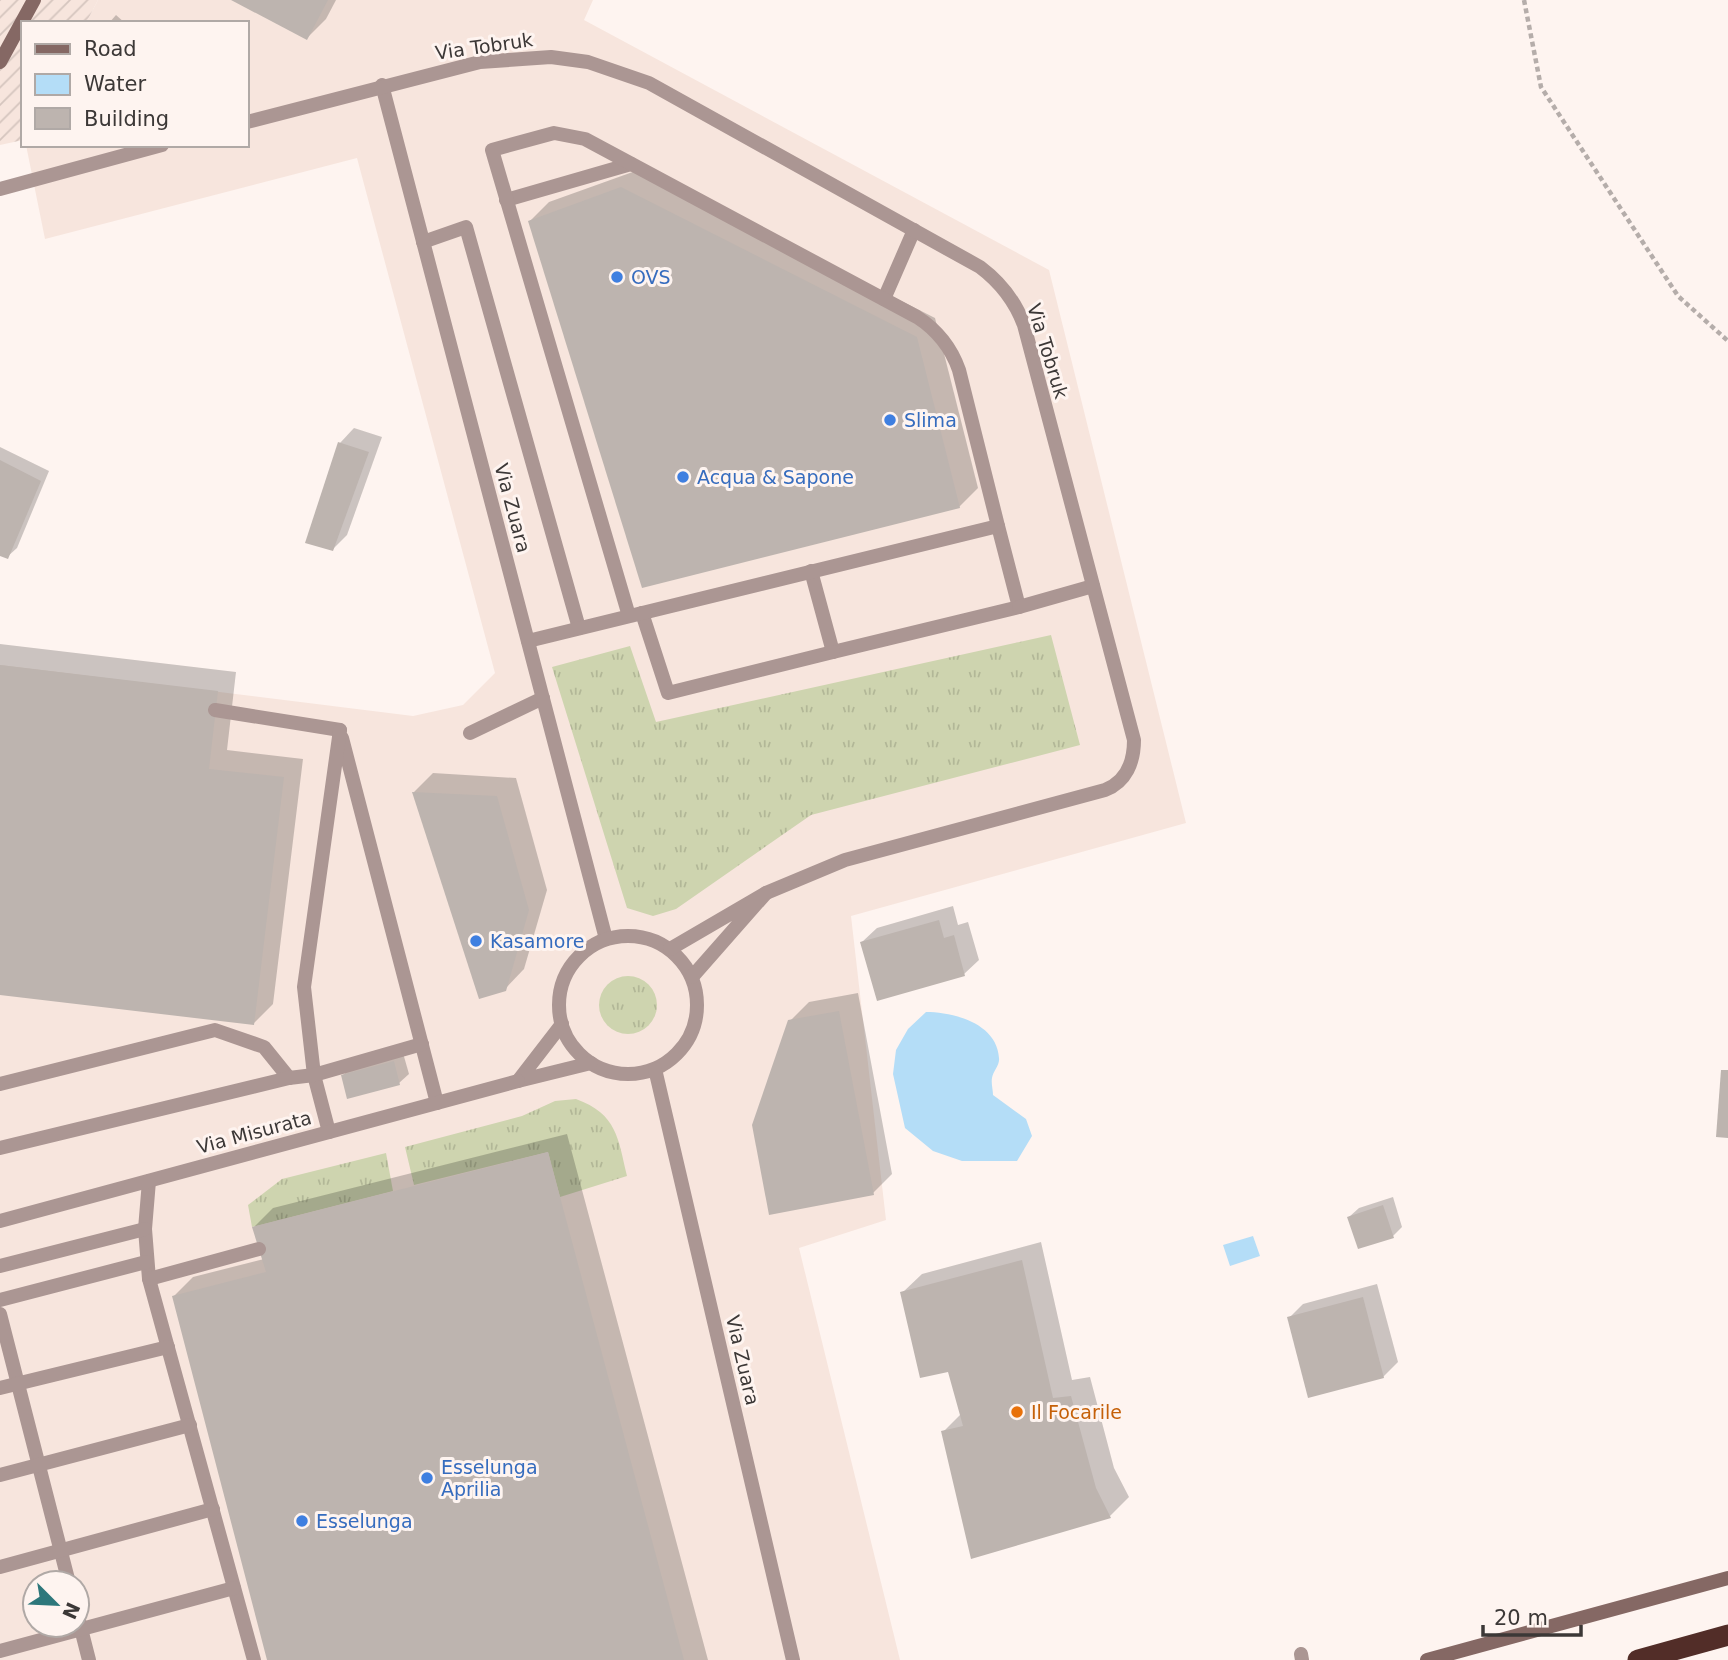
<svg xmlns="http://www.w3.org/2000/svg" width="1728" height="1660" viewBox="0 0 1728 1660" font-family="'DejaVu Sans',sans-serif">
<defs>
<pattern id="industrial-furrows" width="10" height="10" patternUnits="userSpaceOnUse" patternTransform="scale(1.75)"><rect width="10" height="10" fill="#f7e5dd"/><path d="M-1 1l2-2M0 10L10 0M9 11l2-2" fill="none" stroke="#d5c5be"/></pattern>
<pattern id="grass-tufts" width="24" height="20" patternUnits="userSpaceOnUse" patternTransform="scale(1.75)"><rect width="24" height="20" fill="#ced4af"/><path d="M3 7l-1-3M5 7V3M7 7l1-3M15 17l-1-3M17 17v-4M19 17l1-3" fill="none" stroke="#b2b797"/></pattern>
</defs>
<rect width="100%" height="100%" fill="#fef4f0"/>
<path fill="#f7e5dd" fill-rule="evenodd" d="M98 0H593L584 20 1049 270 1186 823 851 916 886 1220 799 1248 900 1660H0V665L413 716 463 705 495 673 357 158 45 239 26 145H247V23H86ZM35 1583H77V1625H35Z"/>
<path fill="url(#industrial-furrows)" d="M0 0H98L86 23H23V140L0 145Z"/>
<g fill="url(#grass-tufts)">
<path d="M1051 635 1080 745 811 815 676 909 653 916 627 908 552 667 630 646 656 722Z"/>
<circle cx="628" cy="1005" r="29"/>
<path d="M576 1099C617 1114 618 1138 627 1176L560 1197 548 1152 414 1185 405 1147 522 1116 555 1101Z"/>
<path d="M386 1153 393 1191 252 1227 248 1205 282 1179Z"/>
</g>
<g fill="#b4ddf7">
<path d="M926 1012C953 1012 997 1023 999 1058 1000 1065 993 1071 992 1078 991 1083 993 1090 993 1095L1026 1119 1032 1136 1017 1161H962L933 1151 905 1128 893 1074 896 1050 908 1029Z"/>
<path d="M1253 1236 1260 1256 1230 1266 1223 1245Z"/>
</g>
<g fill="#0003">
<path d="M235 0H336L326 19 307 38Z"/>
<path d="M116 15 125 23H109Z"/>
<path d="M641 169 935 318 978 488 959 507 530 221 549 202Z"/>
<path d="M354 428 382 437 347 535 333 549 340 443Z"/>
<path d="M0 447 49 471 17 548 7 557 0 554Z"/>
<path d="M0 644 236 672 227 750 303 759 273 1004 254 1023 0 993Z"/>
<path d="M433 773 516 778 547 890 524 969 505 989 480 997 414 792Z"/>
<path d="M953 906 958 925 968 922 979 960 964 974 862 942 877 928Z"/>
<path d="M858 993 892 1174 873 1193 790 1021 809 1002Z"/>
<path d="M403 1053 409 1074 399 1083 343 1075 352 1066Z"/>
<path d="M567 1134 708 1660H269L174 1296 193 1277 264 1259 254 1227 273 1208Z"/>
<path d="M1393 1197 1402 1227 1393 1236 1349 1217 1359 1208Z"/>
<path d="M1041 1242 1072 1380 1090 1377 1114 1468 1129 1497 1110 1516 943 1432 961 1414 950 1369 902 1293 922 1274Z"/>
<path d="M1377 1284 1398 1362 1383 1377 1289 1318 1303 1304Z"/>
</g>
<g fill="#bdb4af">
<path d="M231 0H328L307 40Z"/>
<path d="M621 187 917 337 960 508 642 588 528 221Z"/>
<path d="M338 442 369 452 333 551 305 543Z"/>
<path d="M0 460 41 481 8 559 0 556Z"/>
<path d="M0 665 218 691 209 769 284 777 254 1025 0 995Z"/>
<path d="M412 792 497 796 529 910 506 991 479 999Z"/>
<path d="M939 920 944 938 954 935 965 976 877 1001 860 942Z"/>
<path d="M839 1011 874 1195 769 1215 752 1125 788 1020Z"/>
<path d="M394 1061 400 1085 347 1099 341 1075Z"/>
<path d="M1721 1070H1728V1138L1716 1137Z"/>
<path d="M548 1152 684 1660H267L172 1296 266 1272 252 1227Z"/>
<path d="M1383 1205 1394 1238 1358 1249 1347 1217Z"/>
<path d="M1022 1260 1053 1398 1071 1396 1096 1488 1111 1518 971 1559 941 1431 963 1426 948 1372 920 1378 900 1292Z"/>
<path d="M1363 1297 1384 1378 1308 1398 1287 1317Z"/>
</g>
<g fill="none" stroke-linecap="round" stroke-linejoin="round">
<path stroke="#b5adaa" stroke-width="4.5" stroke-dasharray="5 3.5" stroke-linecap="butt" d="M1524 0 1541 87 1678 296 1728 341"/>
<g stroke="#ab9693" stroke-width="14">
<path d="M506 200 631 164"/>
<path d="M423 242 466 227 579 628"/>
<path d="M884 299 914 230"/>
<path d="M811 571 833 652 1019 607 998 526"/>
<path d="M1019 607 1093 586"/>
<path d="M642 613 668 693 833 652"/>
<path d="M528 641 998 526 959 370C951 347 937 330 917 317L585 139 554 133 492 150 629 616"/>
<path d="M215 710 340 730"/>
<path d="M470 733 543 698"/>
<path d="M342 738 437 1103"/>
<path d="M0 1084 215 1030 264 1047 289 1078"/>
<path d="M329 1132 314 1075 304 987 340 730"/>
<path d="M0 1148 289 1078 314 1075 422 1044"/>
<path d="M149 1181 145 1229 149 1279 254 1660"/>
<path d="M0 1266 145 1229"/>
<path d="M149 1279 259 1249"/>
<path d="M0 1300 146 1262"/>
<path d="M0 1314 69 1583"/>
<path d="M0 1388 168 1347"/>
<path d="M0 1475 190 1425"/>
<path d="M0 1567 213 1509"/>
<path d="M77 1613 89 1660"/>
<path d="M0 1651 234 1588"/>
<path d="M1301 1654 1302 1660"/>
</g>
<g stroke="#ab9693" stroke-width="14">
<path d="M382 85 606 939"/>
<path d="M247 122 480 62 551 57 588 62 649 83 980 267C1000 282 1015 301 1024 325L1134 740C1134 762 1126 782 1105 790L845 860 766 893"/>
<path d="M0 189 162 145"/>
<circle cx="628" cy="1005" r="69"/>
<path d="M670 949 766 893 692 977"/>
<path d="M562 1024 518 1081 591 1063"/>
<path d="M655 1069 793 1660"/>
<path d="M0 1221 518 1081"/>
</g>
<g stroke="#856864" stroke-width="14">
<path d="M0 62 34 0"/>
<path d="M1427 1660 1728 1578"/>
</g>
<path stroke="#522d28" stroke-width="21" d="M1638 1660 1728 1635"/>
</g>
<g fill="#3f7fe0" stroke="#fef4f0" stroke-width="2.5">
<circle cx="617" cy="277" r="7"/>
<circle cx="890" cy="420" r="7"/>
<circle cx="683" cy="477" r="7"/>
<circle cx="476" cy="941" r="7"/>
<circle cx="427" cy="1478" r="7"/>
<circle cx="302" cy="1521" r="7"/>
</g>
<circle fill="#e8710a" stroke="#fef4f0" stroke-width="2.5" cx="1017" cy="1412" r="7"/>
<g text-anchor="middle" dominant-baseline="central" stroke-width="6" stroke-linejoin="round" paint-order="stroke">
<g font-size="19" fill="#3c3837" stroke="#fef4f0">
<text transform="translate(484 46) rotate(-8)">Via Tobruk</text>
<text transform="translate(1048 351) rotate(73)">Via Tobruk</text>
<text transform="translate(513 508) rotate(75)">Via Zuara</text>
<text transform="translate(254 1132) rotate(-15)">Via Misurata</text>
<text transform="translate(743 1360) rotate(77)">Via Zuara</text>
</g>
<g font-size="19" fill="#366cbe" stroke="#fef4f0" text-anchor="start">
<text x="631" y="277">OVS</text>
<text x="904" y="420">Slima</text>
<text x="697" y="477">Acqua &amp; Sapone</text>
<text x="490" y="941">Kasamore</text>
<text x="441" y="1467">Esselunga<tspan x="441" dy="22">Aprilia</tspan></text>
<text x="316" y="1521">Esselunga</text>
</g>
<g font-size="19" fill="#c56008" stroke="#fef4f0" text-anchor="start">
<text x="1031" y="1412">Il Focarile</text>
</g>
</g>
<rect x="21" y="21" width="228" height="126" fill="#fef4f0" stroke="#b0a9a6" stroke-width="2"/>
<rect x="35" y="44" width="35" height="10" fill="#856864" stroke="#b0a9a6" stroke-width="2"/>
<text x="84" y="56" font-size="21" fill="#3c3837">Road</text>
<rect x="35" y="74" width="35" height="21" fill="#b4ddf7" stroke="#b0a9a6" stroke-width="2"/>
<text x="84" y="91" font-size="21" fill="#3c3837">Water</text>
<rect x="35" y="108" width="35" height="21" fill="#bdb4af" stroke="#b0a9a6" stroke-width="2"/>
<text x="84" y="126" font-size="21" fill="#3c3837">Building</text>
<g transform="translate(56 1604) rotate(114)"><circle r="33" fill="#fef4f0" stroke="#b0a9a6" stroke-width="2"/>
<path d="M0-5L12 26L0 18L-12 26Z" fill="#2d777b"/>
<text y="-10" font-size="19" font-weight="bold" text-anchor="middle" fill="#3c3837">N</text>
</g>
<path d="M1483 1625v10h98v-10" fill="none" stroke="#3c3837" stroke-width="3.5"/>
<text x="1494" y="1625" font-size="21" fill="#3c3837" stroke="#fef4f0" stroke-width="5" paint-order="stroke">20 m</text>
</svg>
